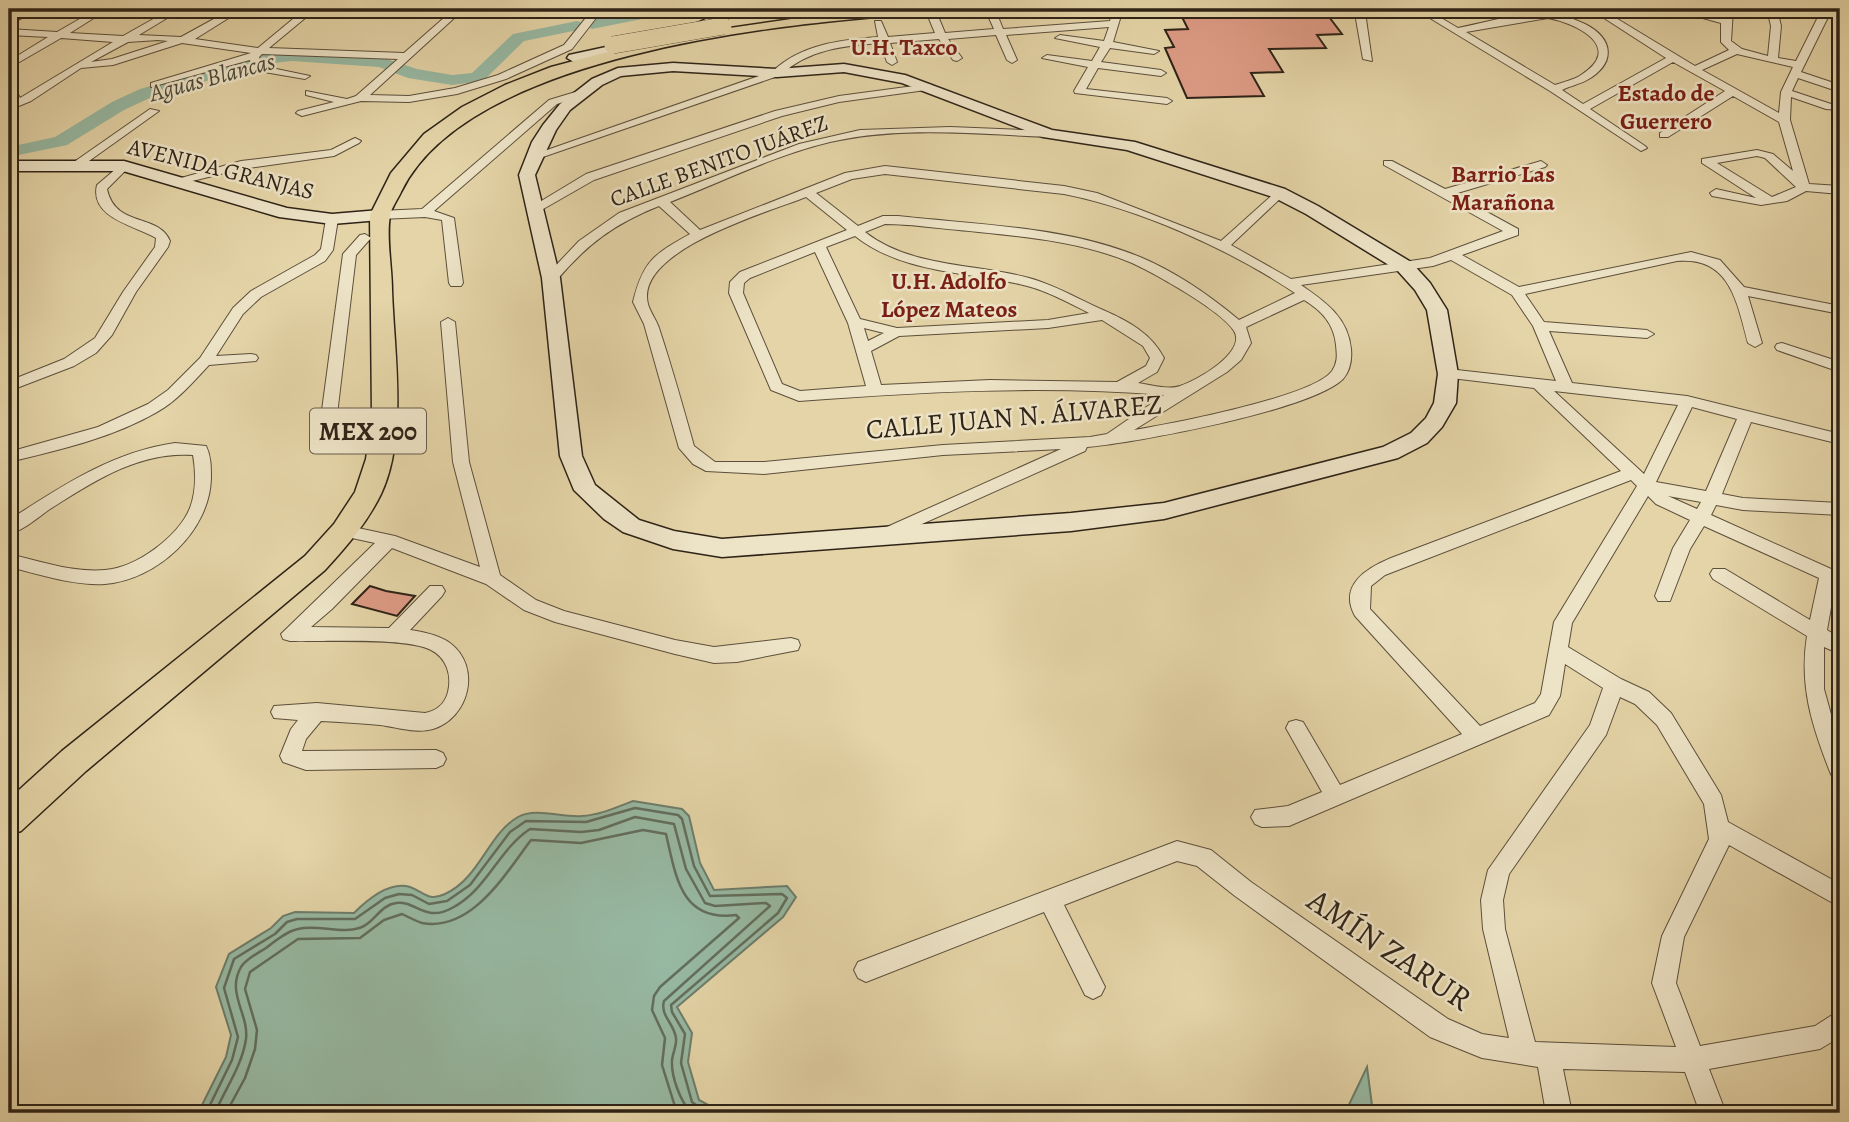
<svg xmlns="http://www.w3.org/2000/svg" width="1849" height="1122" viewBox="0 0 1849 1122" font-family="Alegreya,serif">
<rect width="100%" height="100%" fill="#e4d4a7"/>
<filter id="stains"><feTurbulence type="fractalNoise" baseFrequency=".00286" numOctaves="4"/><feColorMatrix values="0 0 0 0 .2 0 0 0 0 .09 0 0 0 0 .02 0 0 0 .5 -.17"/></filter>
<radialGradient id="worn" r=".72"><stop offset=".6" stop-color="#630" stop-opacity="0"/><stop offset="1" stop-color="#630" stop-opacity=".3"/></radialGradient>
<g fill="#97b9a3" stroke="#6d7d6b" stroke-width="2">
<path d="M633 801 682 809 689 816 700 863 714 890 787 886 796 897 783 917 677 1007 692 1033 688 1062 699 1100 712 1107 715 1113H198L226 1057 231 1035 216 987 229 954 271 928 283 916 295 912 354 913C367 900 390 881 410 887 424 892 428 902 445 894 480 878 488 834 518 817 536 807 562 818 582 816 600 815 617 807 633 801Z"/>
<path d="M1367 1067 1373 1113H1345Z"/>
</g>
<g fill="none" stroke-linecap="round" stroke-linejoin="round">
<g stroke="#626e5d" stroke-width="2.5">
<path d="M206 1113 232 1060 238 1037 224 988 234 959 275 934 287 922 297 919H355L385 898 399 894 412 895 429 904 447 901 470 885 510 832 526 821 586 822 635 808 678 815 682 819 694 866 710 896 782 894 787 898 778 913 671 1005 672 1012 685 1034 681 1063 692 1102 707 1113"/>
<path d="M215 1113C225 1089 242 1066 246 1039 249 1014 226 993 241 967 246 959 258 953 266 948 275 941 287 931 298 929 318 924 342 935 362 927 375 921 381 905 396 903 415 900 425 923 452 908 487 890 498 850 530 829L581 832 599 830 635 817 674 824 686 869 705 903 715 906 766 903 770 906 664 1001C660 1016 674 1023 676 1038 677 1045 673 1052 672 1060 671 1077 680 1100 691 1113"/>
<path d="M226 1113 245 1078 255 1049 257 1030 245 989 250 972 298 939 360 938 384 920 402 914C408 917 416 921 422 923 472 932 506 873 531 840L581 843 643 830 666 834C676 877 681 922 736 915L739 918 660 987 654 996 652 1010 665 1038 662 1065 677 1113"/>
</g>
<g fill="#97b9a3" fill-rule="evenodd">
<path d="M650 9 657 10 660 13 657 16 592 29 584 24 592 19Z"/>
<path d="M577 21 583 23 585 26 583 29 524 41 483 81 452 85 408 78 379 67 292 61 264 64 152 97 124 110 67 145 9 157V147L55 137 112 102 140 89 263 54 292 51 381 57 417 69 452 75 472 73 513 34Z"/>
</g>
</g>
<g fill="#dd9b85" stroke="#2e2317" stroke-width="2">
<path d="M1178 9H1323L1342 34 1317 35 1326 48 1269 49 1283 72 1251 73 1264 96 1187 98 1165 48 1174 47 1165 30 1188 29Z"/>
<path d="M370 586 386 591 415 596 397 616 352 604Z"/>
</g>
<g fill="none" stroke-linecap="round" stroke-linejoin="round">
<g stroke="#5c4f3b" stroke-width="2">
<g id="street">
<path d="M26 9H38L9 25V18Z"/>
<path d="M97 9H108L70 33 123 36 171 9H182L139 35 181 37 232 9H243L195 39 258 48 305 9H316L269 48 404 53 454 9H464L370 95 409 96 455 88 498 75 564 45 593 9H603L572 49 506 79 457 94 409 102 361 101 302 116 296 113 298 111 334 102 306 95V91L347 99 356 96 398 59 262 54 259 57 262 66 310 76 305 79 253 70 250 60 151 87V83L251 53 182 43 113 65 81 68 31 101 9 110V103L12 102 9 84 13 85 20 98 113 42 61 38 9 68V61L48 37 9 35V29L57 32ZM158 40 168 41 112 59 91 62 128 42Z"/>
<path d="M925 9H935L945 33 994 29 985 9H995L1003 29 1110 21 1113 9H1123L1113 42 1159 51 1154 54 1110 48 1101 62 1161 70 1166 73 1161 76 1098 68 1086 89 1167 98 1172 101 1167 104 1075 93 1074 91 1088 67 1042 58 1047 55 1092 61 1100 47 1055 38 1060 35 1104 41 1109 27 1006 35 1017 60 1012 63 1007 60 996 35 948 39 962 58 957 61 953 60 939 39 890 43 897 62 892 65 887 62 880 43C844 46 808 49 781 75L537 159 527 157 773 71C802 44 841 40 878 37L875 21H881L888 37 935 33Z"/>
<path d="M1349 9H1359L1366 19 1372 61 1363 59 1356 19Z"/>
<path d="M1415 9H1426L1458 28C1484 23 1525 11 1549 12 1562 13 1573 19 1585 24 1613 38 1617 63 1587 80 1580 84 1570 86 1562 90L1583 104 1666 58 1590 9H1601L1695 66 1729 50 1721 42V23L1670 9H1686L1722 17 1723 9H1733L1731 41 1742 49 1768 56 1771 26 1767 9H1777L1781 26 1778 58 1796 61 1822 9H1832L1801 72 1840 85V92L1798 78 1792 91 1831 104H1840V110L1826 109 1791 97 1790 120 1809 184 1840 186V194L1806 191 1787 201 1761 205 1712 196 1710 193 1716 189 1756 198 1702 163V159L1757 150 1773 154 1793 171 1779 122 1733 96 1668 137H1660V133L1725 91 1673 62 1590 109 1645 146 1647 148 1641 151 1550 91ZM1548 18C1576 23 1625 47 1581 75 1574 80 1563 82 1555 85L1466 32ZM1737 54 1793 67 1781 92 1779 113 1702 70ZM1757 156 1765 158 1796 187 1772 197 1717 163Z"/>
<path d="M929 84 934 87 933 89 839 102 782 116 594 180 538 212H530L528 209 586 174 775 111 839 96Z"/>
<path d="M582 90 586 91V95L557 104 434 211 454 218 463 283 461 286H451L449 283 442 220 425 217 380 219 374 215 380 211 422 209 549 100Z"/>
<path d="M150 109 159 111 82 166H74V162Z"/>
<path d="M950 127 1049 131 1055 134 1049 137C978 134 900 126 830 142 775 155 722 182 670 202L700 230 845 173 885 166 1064 186 1097 193 1221 241 1279 189 1285 193 1283 196 1231 245 1291 279 1430 258 1503 231 1384 165V161H1392L1445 189 1541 161 1547 165 1545 167 1454 194 1518 229V235L1462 255 1519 287 1691 252 1720 260 1744 287 1840 306V314L1748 296 1762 343 1755 347 1748 343C1737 302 1730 256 1677 261L1525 294 1544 322 1647 330 1654 334 1647 338 1549 331 1572 383 1687 396 1840 434V444L1751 422 1722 494 1743 498 1840 503V515L1743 510 1716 505 1711 515 1840 573V587L1835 585 1827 630 1840 638V654L1824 647V689L1840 747V781L1833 778 1830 772C1812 726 1799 686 1807 636L1713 579 1710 574 1713 569H1725L1810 620 1819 578 1704 526 1690 549 1670 601H1658L1655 596 1673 548 1690 520 1656 504 1648 496 1572 623 1568 647 1621 679 1649 692 1671 713 1721 795 1728 822 1840 884V907L1729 845 1684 937 1676 983 1700 1046 1815 1026 1840 1010V1037L1820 1049 1709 1069 1726 1113H1700L1685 1072 1563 1069 1572 1113H1546L1538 1067 1482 1058 1430 1037 1235 896 1197 866 1177 861 1064 905 1105 987 1101 995 1093 999 1085 995 1044 912 866 982 858 978 854 970 858 962 1177 841 1211 850 1251 882 1448 1019 1482 1034 1509 1038 1483 929 1481 900 1488 870 1590 725 1603 688 1565 664 1560 696 1549 715 1289 826 1262 827 1255 824 1251 817 1255 810 1288 806 1322 792 1286 728 1289 722 1296 720 1303 722 1340 785 1462 734 1355 616C1338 585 1367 568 1391 558L1621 471 1534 388 1443 377 1441 374 1443 371 1448 369 1556 381 1533 326 1512 295 1451 260 1433 266 1301 285C1326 302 1348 318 1351 349 1352 359 1350 371 1343 379 1312 410 1135 443 1087 447L1085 451 884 541 875 535 878 531 1061 449 943 455 764 474 706 471 693 464 679 448 644 324 633 302C643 261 654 254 690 234L659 206C614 224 587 244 556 281H546L544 278 579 241 619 213 799 144 860 130ZM885 174 1064 194C1140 209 1231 250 1295 293L1239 320C1209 295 1176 272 1140 257 1065 226 978 225 898 216H883L858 226 816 193 852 179ZM806 197 847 230 740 272 730 282 729 293 771 390 799 401C921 392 1042 385 1164 395L1107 434 1090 437 943 445 764 462H715L694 446C683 407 672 367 659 328 656 319 650 312 648 304 634 250 769 212 806 197ZM885 224C910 224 934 228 959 230 1016 236 1078 240 1132 263 1154 273 1222 311 1234 331 1247 352 1197 381 1180 386 1169 390 1150 385 1138 383L1157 372 1164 358C1151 333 1128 321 1103 310 1078 299 1055 285 1029 278 974 263 911 268 865 232ZM855 236C900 272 964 272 1019 284 1044 289 1067 302 1089 313L1048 320 897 328 860 319 826 247ZM815 252 848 323 866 386 800 391 782 384 743 293 744 283 750 278ZM1304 300C1322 311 1334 324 1336 345 1337 355 1338 362 1332 371 1313 397 1170 424 1134 430L1227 372 1241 360 1251 343 1246 327ZM1102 320 1143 346 1150 358 1146 366 1117 382 990 380 881 385 871 351 899 336 1048 328ZM864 328 884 333 868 341ZM1554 391 1678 405 1644 474ZM1692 407 1737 419 1706 491 1656 482ZM1631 480 1637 486 1554 622 1541 694 1535 703 1480 726 1370 609 1371 586 1385 575ZM1668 496 1701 502 1697 509ZM1620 697 1635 704 1657 725 1704 804 1709 839 1662 936 1652 983 1676 1047 1535 1042 1505 929 1503 900 1509 874 1606 735Z"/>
<path d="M355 138 361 141 359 143 334 156 241 169 180 184 174 180 241 161 331 150Z"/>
<path d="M124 162 130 166 107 189C115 228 159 213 170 241L168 247 136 292 112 335 96 353 74 366 9 391V381L64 359 95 338 123 292 155 247 156 238C136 226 89 218 97 185Z"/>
<path d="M332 215 338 219 333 250 325 261 261 297 243 314 216 356 251 354 256 355 258 358 256 361 209 365C193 382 177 401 157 412 112 438 59 450 9 462V452L98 427 148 404 168 390 200 358 233 308 251 291 315 255 321 249 326 219Z"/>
<path d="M365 234 371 238 356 255 334 440 326 445 318 440 343 254 360 235Z"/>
<path d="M448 318 455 322 469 462 500 575 536 600 564 611 675 640 714 647 791 638 798 640 800 645 798 650 737 662 714 663 675 654 555 622 524 610 486 584 392 548 332 609 311 627 389 628 430 586H442L445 591 442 596 410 630C424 632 439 635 450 643 482 667 469 718 433 729 416 734 397 727 380 725 360 723 341 722 321 721L306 739 302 751 436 750 443 753 446 759 443 765 436 768 306 770 283 762 280 756 291 729 298 720 274 718 271 712 274 706 317 703 425 713C436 711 445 704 448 692 452 676 447 658 431 650 406 637 323 642 290 641L283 639 281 634 375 543 338 535 335 531 338 527 344 525 395 536 480 567 453 462 441 322Z"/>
<path d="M1782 343 1840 362V372L1777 350 1775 347 1777 344Z"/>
<path d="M175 443 206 446C211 456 211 467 211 478 210 531 157 580 105 584 73 586 39 574 9 567V554C40 561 73 573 105 570 136 568 178 537 190 508 196 492 196 472 193 455 140 451 94 481 50 509 37 518 24 530 9 534V520C62 486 112 452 175 443Z"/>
</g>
</g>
<g stroke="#2e2317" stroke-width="3">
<g id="secondary">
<path d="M599 9H740L716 27 691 35 684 31 686 28 715 15 605 13Z"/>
<path d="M638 40 643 41V47L574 62 567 58 569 55Z"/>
<path d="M673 63 777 69 844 64 905 75 1052 130 1135 142 1285 189 1318 206 1411 262 1430 283 1447 310 1458 374 1456 403 1442 427 1427 443 1398 458 1164 519 1071 531 722 557 673 549 623 532 604 519 574 490 560 456 542 278 519 175 532 142 543 125 560 104 592 79 618 68ZM673 71 777 77 844 72 902 83 1043 137 1127 150 1273 197 1306 214 1397 270 1415 290 1427 310 1438 374 1434 403 1426 418 1411 433 1383 447 1164 503 1071 513 722 539 674 531 639 520 595 485 582 456 560 278 535 175 556 130 570 110 602 85 621 76Z"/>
<path d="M9 161H124L287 208 332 214 380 210 389 215 380 220 332 224 279 217 123 171H9Z"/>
</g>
</g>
<g stroke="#2e2317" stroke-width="3">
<path id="primary" d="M860 9H925L917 14C780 23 467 55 401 192 398 199 391 208 390 216 386 236 392 268 392 290 394 352 408 437 381 494 367 523 346 547 325 570L86 771 21 831 9 835V799L62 751 305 556 334 524 355 492 366 459 372 417 370 215 391 173 424 134 462 107 505 85 551 67 604 53 695 33Z"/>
</g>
<use href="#street" fill="#ede3c6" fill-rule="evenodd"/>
<use href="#secondary" fill="#ede3c6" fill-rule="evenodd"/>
<use href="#primary" fill="#e4d4a7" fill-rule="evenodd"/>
<g stroke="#2e2317" stroke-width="18" stroke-linecap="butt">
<path id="primary-bridge" d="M613 45 723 26"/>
</g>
<use href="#primary-bridge" stroke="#e4d4a7" stroke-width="17"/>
</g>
<g text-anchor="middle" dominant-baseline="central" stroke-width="5" stroke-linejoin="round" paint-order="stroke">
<g font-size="23" fill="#2e2317" stroke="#ede3c6">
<text transform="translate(719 161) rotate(-20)">CALLE BENITO JUÁREZ</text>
<text transform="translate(221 169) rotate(14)">AVENIDA GRANJAS</text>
</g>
<g font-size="24" font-weight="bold" fill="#7a1f14" stroke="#ede3c6">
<text x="904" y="47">U.H. Taxco</text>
<text x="1666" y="93">Estado de<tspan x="1666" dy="28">Guerrero</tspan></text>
<text x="1503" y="174">Barrio Las<tspan x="1503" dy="28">Marañona</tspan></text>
<text x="949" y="281">U.H. Adolfo<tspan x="949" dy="28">López Mateos</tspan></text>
</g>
<g font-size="24" font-style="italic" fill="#48483a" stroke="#ede3c6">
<text transform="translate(212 77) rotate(-15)">Aguas Blancas</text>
</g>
<rect fill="#ede3c6" stroke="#675d4c" stroke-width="2" x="310" y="408.5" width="116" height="45" rx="5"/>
<g font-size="26" font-weight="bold" fill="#2e2317">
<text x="368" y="431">MEX 200</text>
</g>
<g font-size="28" fill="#2e2317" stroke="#ede3c6">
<text transform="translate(1014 417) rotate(-5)">CALLE JUAN N. ÁLVAREZ</text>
</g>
<g font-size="33" fill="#2e2317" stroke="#ede3c6">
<text transform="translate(1390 949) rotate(34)">AMÍN ZARUR</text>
</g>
</g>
<rect width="1849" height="1122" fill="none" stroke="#e4d4a7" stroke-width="35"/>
<rect x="10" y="10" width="1828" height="1101" fill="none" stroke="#2e2317" stroke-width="3.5"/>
<rect x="18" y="18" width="1814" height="1087" fill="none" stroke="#2e2317" stroke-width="2"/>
<rect width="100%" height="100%" filter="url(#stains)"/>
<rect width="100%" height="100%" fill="url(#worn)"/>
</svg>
